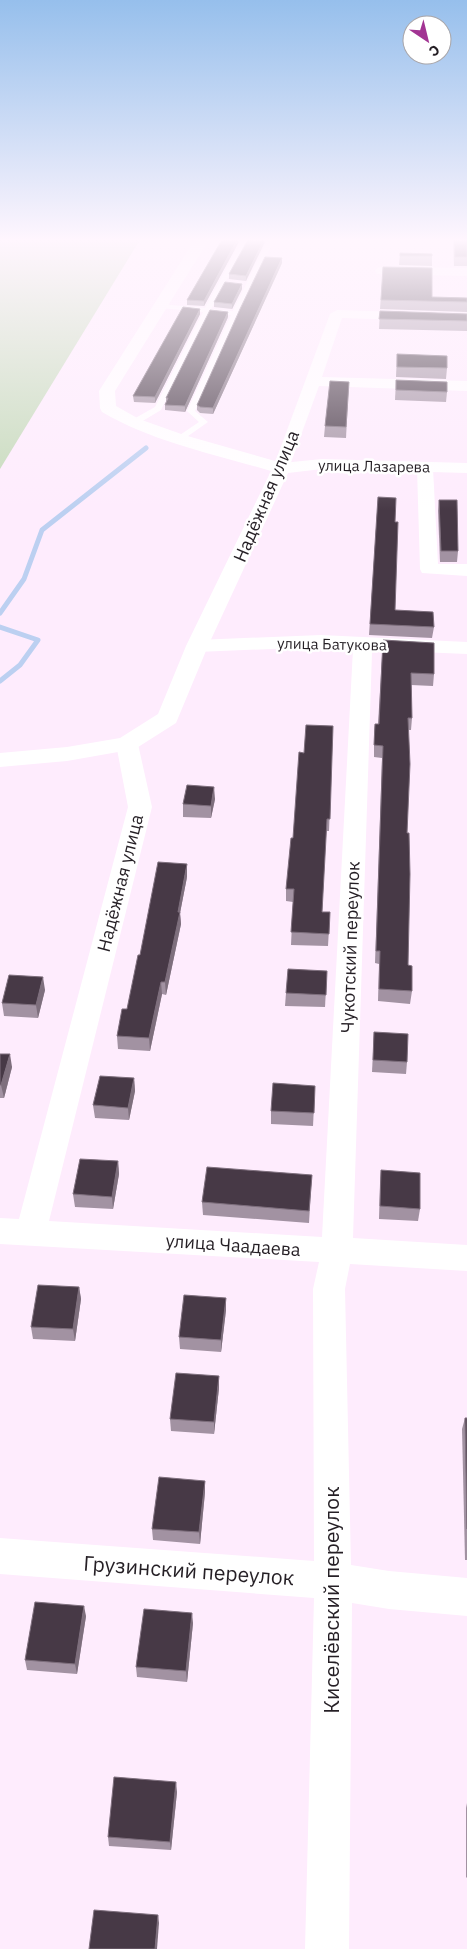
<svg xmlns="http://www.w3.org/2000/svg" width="467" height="1949" viewBox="0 0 467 1949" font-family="'IBM Plex Sans',sans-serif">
<rect width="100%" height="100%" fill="#feecfd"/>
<path fill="#c5daba" d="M0 238H141L0 469Z"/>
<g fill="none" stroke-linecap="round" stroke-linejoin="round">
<g stroke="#bcd0f1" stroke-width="5">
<path d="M0 613 24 579 42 530 146 448"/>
<path d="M0 627 38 640 20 665 0 681"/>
</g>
<path fill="#fff" fill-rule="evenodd" d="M243 238H249L211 309 233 311 269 238H275L238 313 195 411 208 422 181 441 174 439 199 422 187 411 231 315 209 313 161 410 136 425H130V421L155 407 203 312 160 308 157 306 160 304 205 308Z"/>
<g fill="#fff" fill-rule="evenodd">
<path d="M382 267 467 268V276L377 274 375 271 377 268Z"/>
<path d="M337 310 467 314V322L342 318 322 377 467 381V391L319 386 289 468 287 472H275L273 468 330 314Z"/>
<path d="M425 463 431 464 433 468 438 564H467V576L422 573 420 569 417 468 419 464Z"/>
<path d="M321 635 467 642V654L373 650 372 652 353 1238 467 1245V1271L350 1264 345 1289 351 1565 389 1571 467 1578V1616L389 1609 352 1603 349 1949H305L314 1598 0 1574V1538L314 1561 313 1289 319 1262 0 1244V1218L19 1219 128 807 116 744 119 739 127 737 135 739 138 744 152 807 49 1221 322 1237 353 649 321 647 197 652 190 650 187 646 190 642 197 640Z"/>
</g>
<path fill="#fff" fill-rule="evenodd" d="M196 238H210L115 391 116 406 139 419 184 435 282 463 322 459 467 463V473L322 469 288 473 208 646 176 723 135 749 67 761 0 767V753L67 747 120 738 158 714 186 646 271 471C214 454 153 442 102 412L100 408 99 391Z"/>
</g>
<g fill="#a292a2">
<path d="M223 238H241L204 306 187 305V300Z"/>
<path d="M249 238 246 281 229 279V274Z"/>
<path d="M453 238H467V266H454Z"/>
<path d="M400 253 432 254V266L399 265Z"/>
<path d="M282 263 213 414 200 413 197 410V405Z"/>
<path d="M383 267 432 297 467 298V312L380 309Z"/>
<path d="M242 289 232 309 214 307V302Z"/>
<path d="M200 309V314L155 403 134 402 133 396Z"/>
<path d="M380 311 467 314V331L379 329Z"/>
<path d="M228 317 185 412 165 410V405L166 402V398Z"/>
<path d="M397 354 447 368 446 379 396 377Z"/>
<path d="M396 380 447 392 446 402 395 400Z"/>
<path d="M349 382 346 438 324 437 325 426Z"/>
<path d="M378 497 395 522V610L434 627 432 638 369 635Z"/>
<path d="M439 500 458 551 457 562H440L438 511Z"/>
<path d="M383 640 434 674 433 686 411 685 412 718 411 730H408L407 833 408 965 412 991 410 1004 378 1001 379 964 375 963 382 758 374 757V736L375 724H378Z"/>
<path d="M333 726 329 831H326L322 912H330L328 946 291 945 293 902 286 901V889L293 838 304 753Z"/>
<path d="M215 799 211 818 183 817V804Z"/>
<path d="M187 877 180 913 181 924 166 995 162 994 150 1051 118 1049 117 1036 127 1009 140 955Z"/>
<path d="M327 971 325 1007 285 1006 286 993Z"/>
<path d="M45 990 38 1018 4 1016 2 1003Z"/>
<path d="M374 1032 407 1062 406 1074 372 1072Z"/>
<path d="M0 1054 12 1067 4 1098H0Z"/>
<path d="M134 1078 135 1091 129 1120 95 1118 93 1105Z"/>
<path d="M315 1086 313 1126 271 1124V1111Z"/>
<path d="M118 1161 119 1174 113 1209 75 1207 73 1194Z"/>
<path d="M381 1170 420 1209 418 1221 379 1219 380 1183Z"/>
<path d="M312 1175 309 1223 203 1215 202 1202Z"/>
<path d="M79 1287 81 1299 75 1341 33 1339 31 1327Z"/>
<path d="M226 1298V1310L221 1352 180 1349 179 1337Z"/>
<path d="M219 1388 214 1434 171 1431 170 1419Z"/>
<path d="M465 1418H467V1560H465L462 1429Z"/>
<path d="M205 1481V1492L200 1544 153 1540 152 1529Z"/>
<path d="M86 1616 77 1674 27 1670 25 1660Z"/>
<path d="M193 1623 187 1682 137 1677 136 1667Z"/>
<path d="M177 1792 171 1850 109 1846 108 1837Z"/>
<path d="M467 1803V1878L466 1877V1808Z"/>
</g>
<g fill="#7e6f7d">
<path d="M238 238H241L204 306V301Z"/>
<path d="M265 238H267L246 281V276Z"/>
<path d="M282 258V263L213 414V408Z"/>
<path d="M242 284V289L232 309V304Z"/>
<path d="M200 309V314L155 403V397Z"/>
<path d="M228 312V317L185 412V406Z"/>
<path d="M214 787 215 799 211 818V806Z"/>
<path d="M187 864V877L180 913 181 924 166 995 165 982Z"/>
<path d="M43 977 45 990 38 1018 36 1005Z"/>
<path d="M161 982 162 994 150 1051 149 1038Z"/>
<path d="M10 1054 12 1067 4 1098 1 1085Z"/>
<path d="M134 1078 135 1091 129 1120 128 1108Z"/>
<path d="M118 1161 119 1174 113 1209 112 1197Z"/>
<path d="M79 1287 81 1299 75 1341 73 1329Z"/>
<path d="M226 1298V1310L221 1352V1340Z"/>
<path d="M219 1376V1388L214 1434V1422Z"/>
<path d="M205 1481V1492L200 1544 199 1532Z"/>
<path d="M84 1606 86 1616 77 1674 75 1664Z"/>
<path d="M192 1613 193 1623 187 1682 186 1671Z"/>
<path d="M176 1782 177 1792 171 1850 170 1842Z"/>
<path d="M158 1915 159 1923 157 1949H155Z"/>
</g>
<g fill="#473946" stroke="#7e6f7d">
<path d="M223 238H238L204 301 187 300Z"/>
<path d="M249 238H265L246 276 229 274Z"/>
<path d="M454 238H467V257H455Z"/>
<path d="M400 253 432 254V256H400Z"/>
<path d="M265 257 282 258 213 408 200 407 197 405 240 309Z"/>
<path d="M383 267 432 268V297L467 298V302L381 300Z"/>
<path d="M225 282 242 284 232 304 214 302Z"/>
<path d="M183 307 200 309 155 397 133 396Z"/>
<path d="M210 310 228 312 185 406 165 405 168 398H166Z"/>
<path d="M380 311 467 314V321L379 319Z"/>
<path d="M397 354 447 356V368L397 367Z"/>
<path d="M396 380 447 382V392L396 390Z"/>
<path d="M330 381 349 382 346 427 325 426Z"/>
<path d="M378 497 396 498 395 522H398L395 610 433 612 434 627 370 624Z"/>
<path d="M439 500H457L458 551H441Z"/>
<path d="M383 640 434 643V674L411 673 412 718H408L410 764 407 833H409L410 874 408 965 412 966V991L379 989 380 951H376L383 746 374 745 375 724H379Z"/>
<path d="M306 725 333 726 330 819H327L322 912H330L329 934 291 932 294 889H286L291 838H293L299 752 304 753Z"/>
<path d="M187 785 214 787 211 806 183 804Z"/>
<path d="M158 862 187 864 178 912H180L165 982H161L149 1038 117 1036 122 1009H127L138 955H140Z"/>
<path d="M288 969 327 971 326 995 286 993Z"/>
<path d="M9 975 43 977 36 1005 2 1003Z"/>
<path d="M374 1032 408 1034 407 1062 373 1060Z"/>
<path d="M0 1054H10L1 1085H0Z"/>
<path d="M100 1076 134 1078 128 1108 93 1105Z"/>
<path d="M273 1083 315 1086 314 1113 271 1111Z"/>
<path d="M80 1159 118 1161 112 1197 73 1194Z"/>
<path d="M207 1167 312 1175 309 1211 202 1202Z"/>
<path d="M381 1170 420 1173V1209L380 1206Z"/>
<path d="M38 1285 79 1287 73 1329 31 1327Z"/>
<path d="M184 1295 226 1298 221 1340 179 1337Z"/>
<path d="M176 1373 219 1376 214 1422 170 1419Z"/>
<path d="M465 1418H467V1529Z"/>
<path d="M159 1477 205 1481 199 1532 152 1529Z"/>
<path d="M35 1602 84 1606 75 1664 25 1660Z"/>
<path d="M144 1609 192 1613 186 1671 136 1667Z"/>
<path d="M114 1777 176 1782 170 1842 108 1837Z"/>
<path d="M94 1910 158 1915 155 1949H89Z"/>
</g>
<linearGradient id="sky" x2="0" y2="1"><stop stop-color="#96bfec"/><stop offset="0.47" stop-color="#fff6fe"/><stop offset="1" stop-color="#fff6fe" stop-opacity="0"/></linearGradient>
<rect width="467" height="511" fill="url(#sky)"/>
<g text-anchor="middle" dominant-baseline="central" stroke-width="5" stroke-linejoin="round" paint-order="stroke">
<g font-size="15" fill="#251f25" stroke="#fff">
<text transform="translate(374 466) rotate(1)">улица Лазарева</text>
<text transform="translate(332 644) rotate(1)">улица Батукова</text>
</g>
<g font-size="18" fill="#251f25" stroke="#fff">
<text transform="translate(266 496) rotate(-67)">Надёжная улица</text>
<text transform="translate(120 883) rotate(-76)">Надёжная улица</text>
<text transform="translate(350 947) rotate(-88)">Чукотский переулок</text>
<text transform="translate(233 1245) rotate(4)">улица Чаадаева</text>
</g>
<g font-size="21" fill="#251f25" stroke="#fff">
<text transform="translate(189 1570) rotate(4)">Грузинский переулок</text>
<text transform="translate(331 1600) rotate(-90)">Киселёвский переулок</text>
</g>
</g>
<g transform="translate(427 40) rotate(145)"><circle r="24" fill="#ffffff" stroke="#a8a5a8"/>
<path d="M0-4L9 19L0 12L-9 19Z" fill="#a23493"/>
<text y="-8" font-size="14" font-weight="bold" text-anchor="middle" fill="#251f25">С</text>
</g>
</svg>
